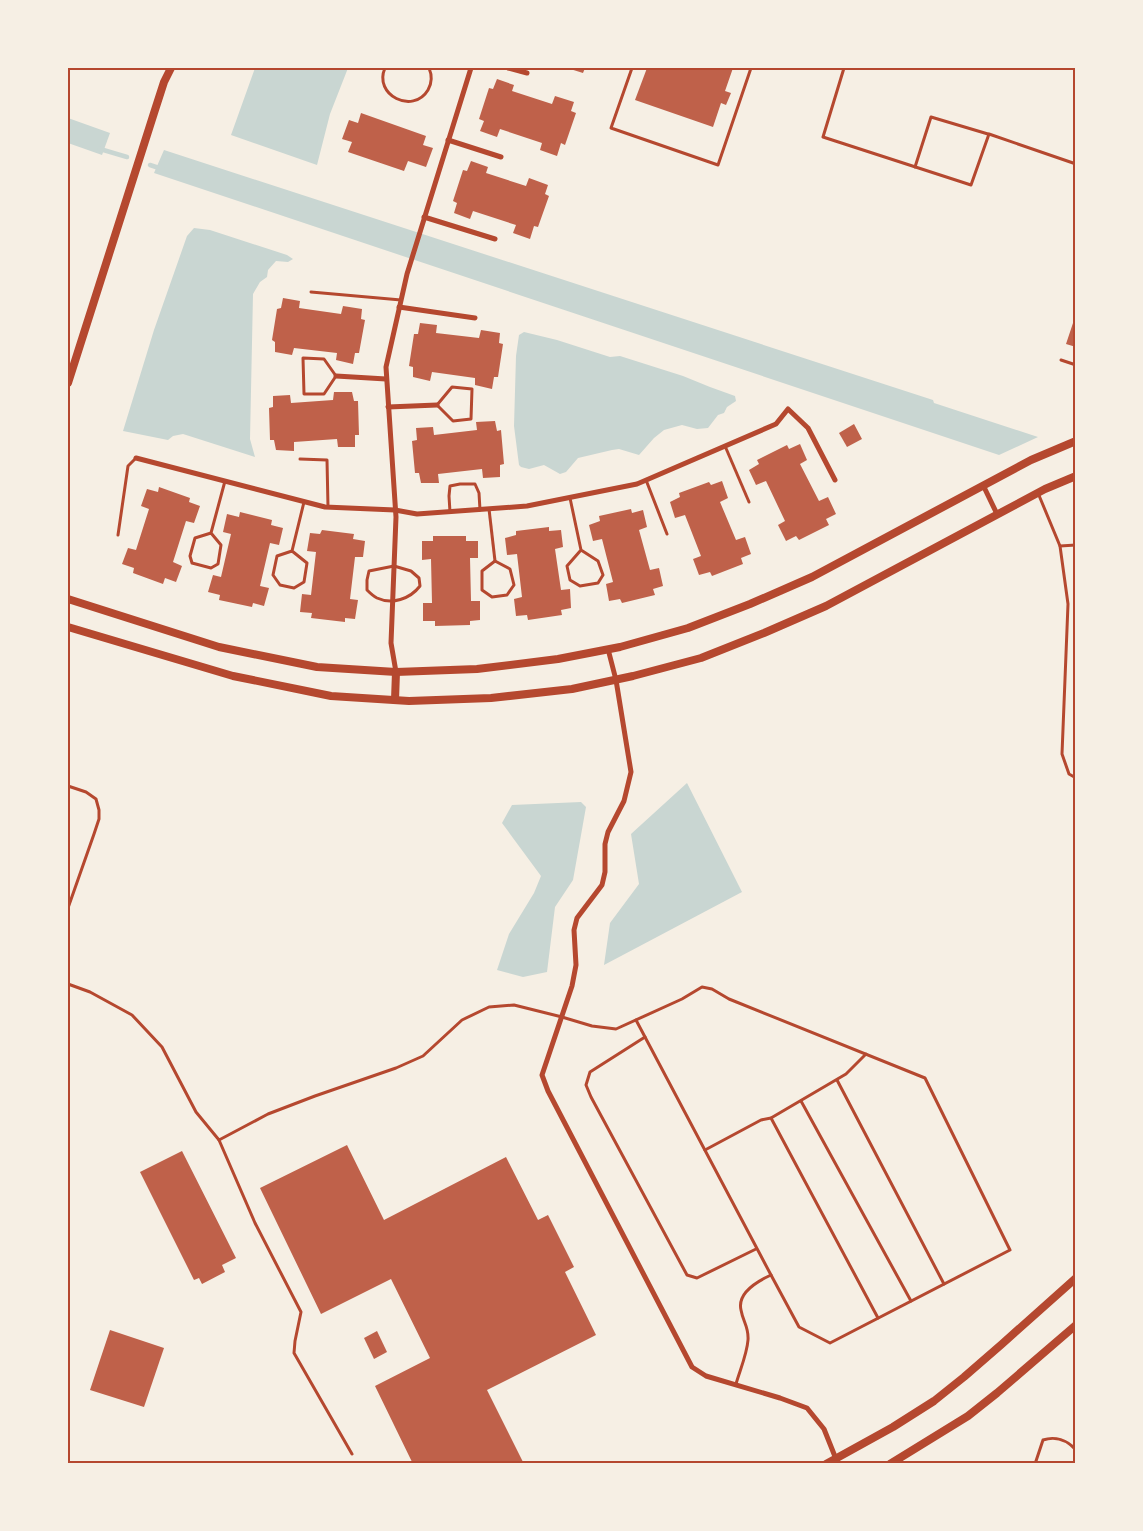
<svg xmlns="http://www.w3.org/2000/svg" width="1143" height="1531" viewBox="0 0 1143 1531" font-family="'PT Sans Narrow',sans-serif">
<rect width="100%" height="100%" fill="#f6efe4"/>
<g fill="#c9d6d2">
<path d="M255 68H348L330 114 317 165 231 135Z"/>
<path d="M68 118 110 133 102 155 68 143Z"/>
<path d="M164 150 933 400 934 403 1038 437 999 455 154 173Z"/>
<path d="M194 228 210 230 287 255 293 259 288 262 276 261 268 270 267 277 260 282 253 294 250 439 255 457 183 434 173 436 168 440 123 431 154 330 187 236Z"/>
<path d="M524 332 557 340 610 357 620 356 683 376 710 387 735 396 736 401 727 407 724 413 718 415 708 428 697 429 682 425 664 430 654 438 639 455 619 449 612 450 578 458 566 472 560 474 544 465 529 469 521 467 519 465 514 426 516 356 519 335Z"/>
<path d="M687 783 742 892 604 965 610 923 639 884 631 834Z"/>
<path d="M581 802 586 807 573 880 555 907 547 972 523 977 497 970 509 934 534 893 541 876 502 823 512 805Z"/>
</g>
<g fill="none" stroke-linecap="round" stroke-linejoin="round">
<g stroke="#c9d6d2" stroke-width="4.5">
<path d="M100 149 127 157"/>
<path d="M150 165 162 169"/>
</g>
</g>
<g fill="#bf614a">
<path d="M567 68H585L583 73Z"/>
<path d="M647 68H733L725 91 731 93 726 105 721 103 713 127 635 100Z"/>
<path d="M497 79 514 85 512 91 552 104 555 96 574 102 571 111 576 113 565 145 561 143 557 156 540 150 542 143 500 129 497 137 480 131 484 121 479 119 489 88 493 89Z"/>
<path d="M361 113 426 136 423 145 433 148 426 167 408 161 404 171 348 152 352 142 342 139 349 120 358 123Z"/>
<path d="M471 161 488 167 486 173 526 186 529 178 548 185 545 194 549 196 538 227 534 226 530 239 513 233 516 225 473 211 470 219 454 213 457 203 453 201 463 170 467 171Z"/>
<path d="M283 298 300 301 299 308 341 314 343 306 362 309 361 319 365 320 359 353H355L353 364 336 360 337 353 294 348 292 355 275 352V342L272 340 277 309 281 308Z"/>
<path d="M1075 317H1076V347L1066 344Z"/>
<path d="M420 323 437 325 436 333 479 338 481 330 500 333 499 343 503 344 498 377H494L492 389 475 385V378L432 372 430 381 413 377V367L409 366 414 334H418Z"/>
<path d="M334 392H352L354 401H358L359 435H355V447H338L337 439 294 442V451L276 450 274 440H270L269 408 273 407V396L290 395 291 403 333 400Z"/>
<path d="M495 421 497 431 501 430 504 464 500 465V477L483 478 482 469 438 474 439 483H421L419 473H415L412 441 417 440 416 428 433 427 434 435 477 430 476 422Z"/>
<path d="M854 424 862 439 847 447 839 433Z"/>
<path d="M800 444 807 460 800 464 819 501 828 497 836 514 826 519 829 525 799 540 796 536 786 541 778 525 785 521 766 481 756 485 749 470 759 464 757 460 787 445 789 449Z"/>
<path d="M722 481 728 498 720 502 736 540 745 537 751 554 741 558 743 564 712 576 710 572 699 575 693 559 701 556 685 515 675 518 670 502 680 497 679 493 709 482 711 485Z"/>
<path d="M159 487 190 498 189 502 200 506 194 523 186 521 173 562 182 566 176 582 165 578 163 584 133 573 134 568 122 564 128 548 136 550 149 509 141 506 147 489 158 492Z"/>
<path d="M631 509 632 513 643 510 647 527 639 530 650 570 659 568 663 586 653 589 655 595 622 603 620 599 609 601 606 584 613 582 602 539 593 541 589 525 600 521 599 516Z"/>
<path d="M240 512 272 520 271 525 283 528 279 545 270 543 260 586 269 588 264 606 253 603 252 607 219 600 220 595 208 592 213 575 221 577 231 534 223 532 227 514 239 517Z"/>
<path d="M549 527V531L561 530 563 547 555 549 561 590 570 589 571 608 561 610 562 615 528 620 527 615 516 616 514 599 522 597 517 554 507 555 505 538 516 535V531Z"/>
<path d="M322 530 354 534 353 539 365 541 363 557H355L350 599 358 600 355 619 345 618V622L311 618 312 613 300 612 302 594 311 595 316 552 307 551 310 533 320 534Z"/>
<path d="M433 536H466V541H478V558H470L471 601H480V620L470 621V625L435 626V621H423V603H432L431 559 422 560V541H433Z"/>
<path d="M347 1145 384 1220 506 1157 538 1220 548 1215 574 1267 565 1272 596 1335 487 1390 524 1464H413L375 1386 430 1358 391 1279 321 1314 260 1188Z"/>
<path d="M182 1151 236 1258 222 1265 225 1272 202 1284 199 1278 194 1280 140 1172Z"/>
<path d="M110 1330 164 1348 144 1407 90 1390Z"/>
<path d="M377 1331 387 1352 374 1359 364 1338Z"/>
</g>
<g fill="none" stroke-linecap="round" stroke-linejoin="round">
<g stroke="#b5482f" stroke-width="3">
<path d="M385 68C373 95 413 115 428 90 432 83 432 75 429 68"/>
<path d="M632 68 611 128 718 165 751 68"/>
<path d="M844 68 823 137 971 185 989 134 1076 164"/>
<path d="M915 167 931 117 988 134"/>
<path d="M311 292 401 300"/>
<path d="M303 358 324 359 336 376 324 394H304Z"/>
<path d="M1061 360 1076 365"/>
<path d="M452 387 472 389 471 419 453 421 437 405Z"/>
<path d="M725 446 749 502"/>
<path d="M300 459 327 460 328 507"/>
<path d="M646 480 667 534"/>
<path d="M1038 493 1060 546 1068 604 1062 754 1069 774 1076 778"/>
<path d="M570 498 581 550 598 561 603 575 598 583 580 586 570 580 567 566 581 550"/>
<path d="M489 509 495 561"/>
<path d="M450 512 449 496 450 486 460 484H475L479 493 480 510"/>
<path d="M211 533 195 538 190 556 192 563 211 568 218 564 221 545 211 533 225 481"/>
<path d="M118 535 128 466 136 458"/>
<path d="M1060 546 1076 545"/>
<path d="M292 551 277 556 273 575 280 585 294 588 304 582 307 563 292 551 304 502"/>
<path d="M495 561 510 569 514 585 507 595 492 597 482 590V571Z"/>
<path d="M394 566 411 571 419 578 420 586C410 599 392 605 377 598 373 596 370 593 367 590V580L369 571Z"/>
<path d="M68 786 86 792 96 799 99 810V819L94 834 68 908"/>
<path d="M68 984 90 992 132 1015 162 1047 196 1112 219 1140 268 1114 315 1096 396 1068 423 1056 462 1020 489 1007 514 1005 562 1017 592 1026 616 1029 682 999 702 987 712 989 729 999 925 1078 1010 1250 830 1343 799 1327 771 1275C758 1281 737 1293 741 1310 743 1322 749 1327 748 1340 747 1354 740 1370 736 1384"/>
<path d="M636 1020 771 1275"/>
<path d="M645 1037 590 1072 586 1085 591 1097 687 1275 697 1278 756 1249"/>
<path d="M837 1080 944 1284"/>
<path d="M801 1101 911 1301"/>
<path d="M771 1118 878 1318"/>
<path d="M219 1140 255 1223 301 1312 295 1341 294 1353 352 1454"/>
<path d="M705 1150 761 1120 771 1118 846 1074 866 1054"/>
<path d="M1035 1464 1043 1440C1055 1436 1067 1440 1076 1450"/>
</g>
<g stroke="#b5482f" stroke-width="5">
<path d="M508 68 527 73"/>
<path d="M448 140 501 157"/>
<path d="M424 217 495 239"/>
<path d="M399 307 475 318"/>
<path d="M336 376 386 379"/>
<path d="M388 407 437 405"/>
<path d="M136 458 325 507 395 510 417 514 527 506 637 484 776 424 788 409 808 428 835 480"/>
<path d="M983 485 997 514"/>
<path d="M608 649 616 680 631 772 624 801 608 832 605 844V872L602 885 577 918 574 930 576 965 572 986 542 1075 548 1091 692 1367 706 1376 780 1398 807 1408 824 1429 838 1464"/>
<path d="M396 672 391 643 396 517 386 367 407 274 471 68"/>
</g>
<g stroke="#b5482f" stroke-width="8">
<path d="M68 383 154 113 164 82 171 68"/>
<path d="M68 599 219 647 317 667 396 672 477 669 558 659 620 647 688 628 750 604 812 577 1031 460 1076 441"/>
<path d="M68 627 233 676 331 696 409 701 491 698 572 689 633 676 701 658 764 633 826 606 1045 489 1076 476"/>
<path d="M395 700 396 672"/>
<path d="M826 1464 893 1427 934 1401 964 1377 1002 1344 1076 1278"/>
<path d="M890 1464 968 1416 997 1393 1076 1325"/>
</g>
</g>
<rect width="1143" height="1531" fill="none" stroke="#f6efe4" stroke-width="138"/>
<rect x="69" y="69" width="1005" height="1393" fill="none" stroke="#b5482f" stroke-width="2"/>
</svg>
